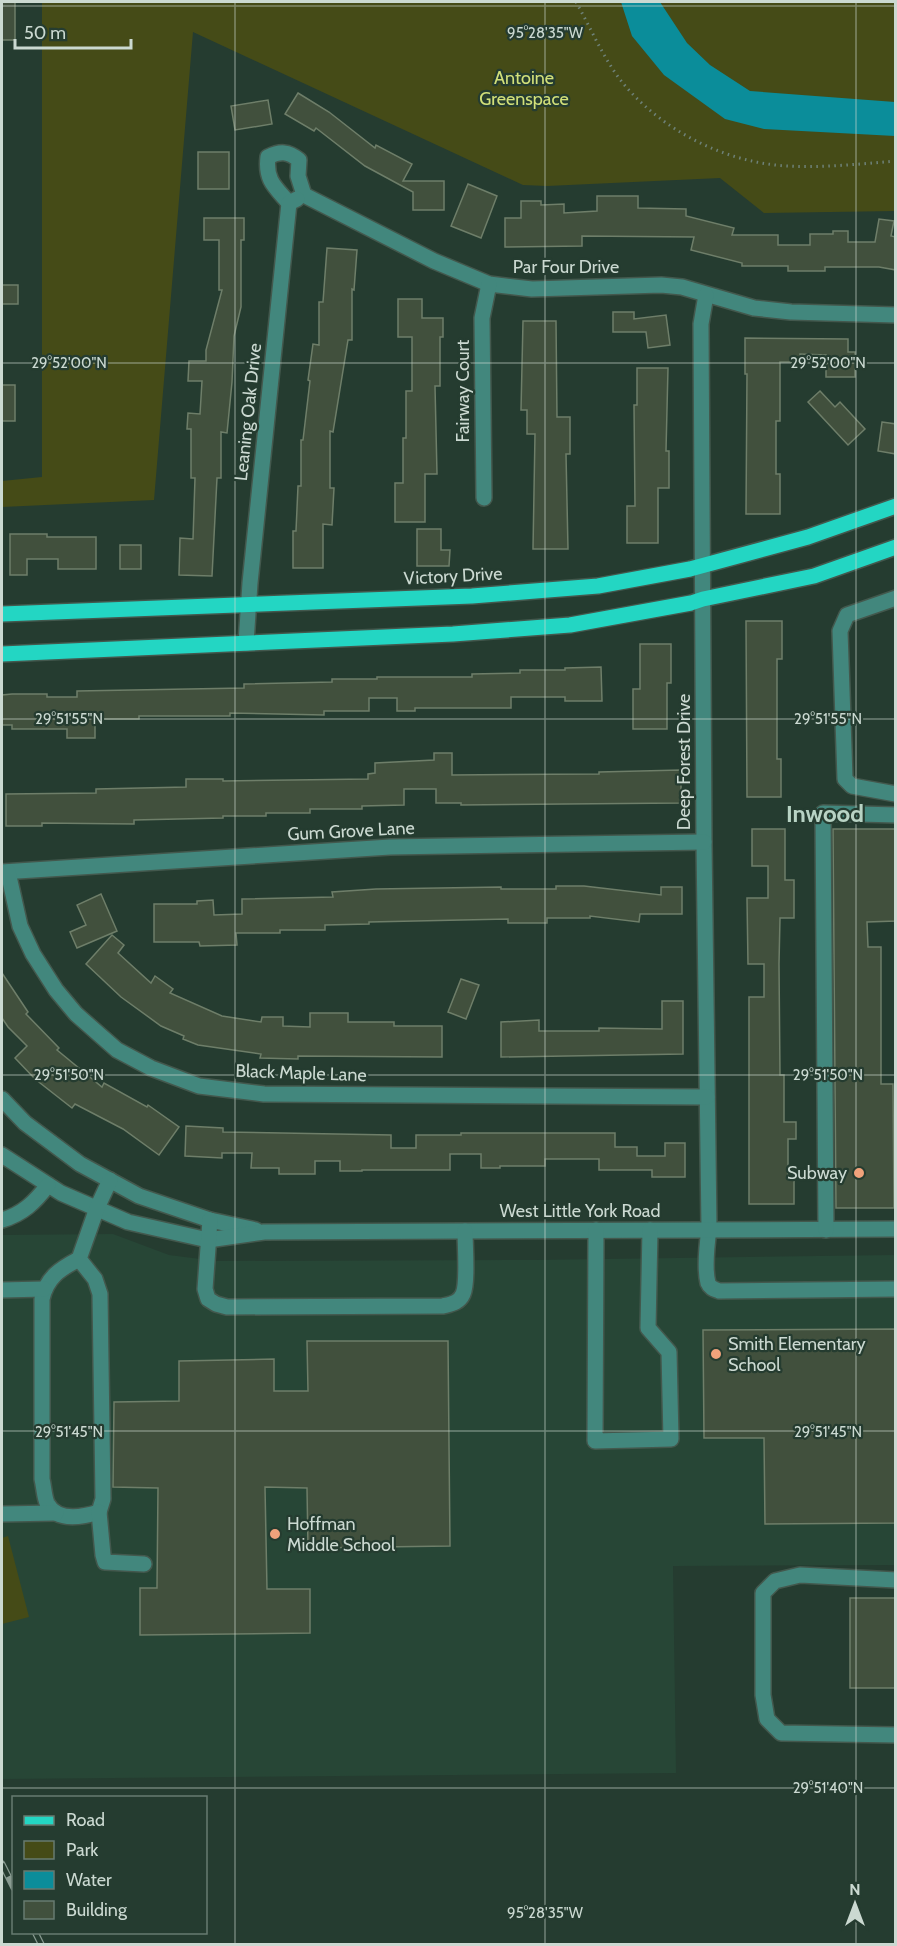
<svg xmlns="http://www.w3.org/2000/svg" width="897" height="1946" viewBox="0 0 897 1946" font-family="Cabin,sans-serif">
<rect width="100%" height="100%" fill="#253c30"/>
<path fill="#274636" d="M113 1234 169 1255 216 1261 535 1260 895 1255V1565L673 1566 676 1773 2 1779V1235Z"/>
<g fill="#454b17">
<path d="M42 2H895V211L764 213 720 178 547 186 523 185 193 32 154 500 2 507V481L42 477Z"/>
<path d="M8 1536 29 1617 2 1624V1538Z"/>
</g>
<path fill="#0b8d9a" d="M621 2H660L687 43 710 65 750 91 895 102V136L764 129 725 119 664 75 632 36Z"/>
<g fill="#41503d" stroke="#6e7e69" stroke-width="1.5">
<rect x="2" y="2" width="13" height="38"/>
<path d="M298 93 329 112 375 148 376 145 412 164 403 181H444V210H413V192L365 166 316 128 314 131 285 114Z"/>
<path d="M268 100 272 124 235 130 231 106Z"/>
<rect x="198" y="152" width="31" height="37"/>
<path d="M468 184 497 196 481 238 451 226Z"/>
<path d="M597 196H638V208L686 209V216L734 228 732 235H778V245H810V234H833V231H848V242H875L879 219 894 221 891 236 896 237V270L879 267H825V271H788V266H742V263L691 250 694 237 582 236V246L505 247V218H521V201H541V205L564 204V213L597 211Z"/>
<path d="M204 218H244V240H241V307L234 336 232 382 227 433 221 432V478H217L212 576 179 575 180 538 193 539 195 478H191V429H187L188 413 200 414 202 381H188L189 361H206V350L222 290H219V240H204Z"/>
<path d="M327 248 357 250 354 290 352 289V340H348L333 432 330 431V488H334L332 525 323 524V568H293V531H296L298 486H301V440H303L310 381 308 380 313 344 319 345V302H323Z"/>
<rect x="2" y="285" width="16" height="19"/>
<path d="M398 299H422V318H443V337H440V386H435L437 474H425V522H395V483H403V438H406V391H412V337H398Z"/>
<path d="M613 312H634V319L666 315 670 345 648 348 646 332H613Z"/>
<path d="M523 321H556L557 417H570V454H566L568 549H533L535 434H527V410H521Z"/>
<path d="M745 338 848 339V352H855V377H826V355L800 354V362H780V421H776V474H780V514H746L747 374H745Z"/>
<path d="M637 368H668L666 451H669V488H658V543H627V506H635L634 405H637Z"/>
<rect x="2" y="385" width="13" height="36"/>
<path d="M820 391 835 407 840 402 865 429 848 445 808 402Z"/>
<path d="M882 422 896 424V454L878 451Z"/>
<path d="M417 529H441V550H450L449 566H417Z"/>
<path d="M10 534H47V537H96V569H58V559H27V575H10Z"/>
<rect x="120" y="545" width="21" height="24"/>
<path d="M746 621H782V659H777V759H781V797H747Z"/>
<path d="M640 644H671V683H667V729H633V689H640Z"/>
<path d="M601 667 602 701H565V697H511V708H415V711H397V698H369V711H324V715L230 713V716H139V719H95V738H67V729H12V725H2V695L12 694H47V697H77V691L244 688V684L332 682V679H377V677H472V674L520 673V670H565V668Z"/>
<path d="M434 753H452V775L599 774V772L681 770V803L461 805V803H436V789H404V805L362 806V809H310V813H266V816H223V818L134 820V824L42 823V826H6V794L96 793V789L186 787V779H223V781L368 779V774L375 773V763L434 760Z"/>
<path d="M752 829H785V880H794V918H780L779 964 780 1075H784V1122H796V1139H788V1175H794V1204H749V997H764V964H748L747 898H768V866H752Z"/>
<path d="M833 829H896V921L867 922 868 947H881V1084H893L894 1208H836Z"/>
<path d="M556 886H584L661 895V887H682V914H640L639 922 590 916V918H547V923H508V919L369 922V924L325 925V930H280V933H236L237 945 200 946 199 942H154V904H197V901L213 900 214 915 242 914V899L333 897 332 892 376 889 501 887V889H556Z"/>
<path d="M101 894 117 931 77 948 70 932 86 925 77 905Z"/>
<path d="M112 935 124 945 118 953 151 983 155 976 173 989 170 993 222 1016 261 1022 262 1017H283V1026L310 1027V1013H348V1022H394V1026H442V1057L298 1056V1059L260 1058 261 1054 198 1045 183 1039 184 1036 161 1026 121 997 86 964Z"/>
<path d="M2 973 28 1012 26 1014 59 1048 57 1050 102 1087 104 1083 147 1107 148 1105 179 1127 159 1155 123 1129 75 1104 72 1108 35 1079 15 1058 27 1046 8 1027 2 1018Z"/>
<path d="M461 979 479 985 466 1019 448 1012Z"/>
<path d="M662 1001H683V1054L501 1057V1022L539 1020V1031H599V1028L662 1029Z"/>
<path d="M186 1126 223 1128V1132L391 1135V1148H416V1135H461V1133H615V1147H637V1156H665V1143H685V1177H652V1170H599V1159H545V1166H500V1168H481V1154H450V1170H362V1171H340V1161H315V1174H279V1168H251L252 1153H222V1158L185 1156Z"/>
<path d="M896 1329V1523L765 1524 764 1438H704L703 1330Z"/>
<path d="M307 1341H448L450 1546 308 1548 307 1488 265 1487 267 1589H310V1633L140 1635V1588H157L158 1488 113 1487 114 1402 179 1401V1361L274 1359V1391H308Z"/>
<rect x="850" y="1598" width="46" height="90"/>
</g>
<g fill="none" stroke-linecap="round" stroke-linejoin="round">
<g stroke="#43584d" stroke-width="18">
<g id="minor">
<path d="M289 203C275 187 265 180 268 157 280 151 288 151 299 160L298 176 304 195 434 261 489 284 532 289 661 285 682 287 754 308 791 312 896 315"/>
<path d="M706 295 701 324 704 842 709 1229C707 1244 704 1268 708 1283 710 1288 714 1289 719 1291L896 1289"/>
<path d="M484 498 482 318 489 284"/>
<path d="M896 598 847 615 840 631 845 779 852 786 896 794"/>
<path d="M246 643 250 583 289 203 297 199"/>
<path d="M2 872 390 847 704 842"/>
<path d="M8 872 20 926 33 954 56 990 76 1014 117 1050 151 1068 199 1086 264 1094 707 1097"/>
<path d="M2 1099 25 1123 80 1164 139 1196 210 1220 256 1230"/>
<path d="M2 1155 61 1193 128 1222 208 1240 264 1232 896 1229"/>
<path d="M2 1220C23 1214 35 1202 48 1185"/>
<path d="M210 1220 205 1289 208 1299 216 1304 227 1307 443 1306C451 1304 459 1303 463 1294 468 1283 465 1245 465 1231"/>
<path d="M596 1230 595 1441 671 1439 669 1352 648 1328 650 1230"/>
<path d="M826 1230 823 813 896 815"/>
<path d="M79 1259 95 1279 100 1294 103 1499 99 1512C83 1517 57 1523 47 1503 44 1496 44 1487 42 1479V1299C47 1277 60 1269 79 1259L97 1208 110 1180"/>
<path d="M2 1290 44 1289"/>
<path d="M99 1512 103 1555 105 1562 144 1564"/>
<path d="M2 1514 56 1513"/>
<path d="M896 1580 800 1575 775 1581 763 1593V1695L767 1719 781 1733 896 1735"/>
</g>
</g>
<g stroke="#43584d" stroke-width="18">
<g id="major">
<path d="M2 614 472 596 598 586 690 569 808 537 896 506"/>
<path d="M2 654 453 634 570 625 691 603 703 599 814 576 896 547"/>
</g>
</g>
<path stroke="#6e8177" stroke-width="3" stroke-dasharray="1.5 4.5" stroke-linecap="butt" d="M576 2C592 30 605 63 627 88 667 133 726 162 786 166 822 168 860 164 896 161"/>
<use href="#minor" stroke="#42877d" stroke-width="15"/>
<use href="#major" stroke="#23d6c3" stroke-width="15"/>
<g stroke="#899b91" stroke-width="7">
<g id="rail">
<path d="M2 1864 14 1888"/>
<path d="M35 1932 41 1944"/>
</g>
</g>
<use href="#rail" stroke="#253c30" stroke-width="4.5" stroke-dasharray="14" stroke-linecap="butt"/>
</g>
<path fill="none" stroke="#cbd9d1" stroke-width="1.5" stroke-opacity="0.45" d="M235 2V1944M545 2V1944M856 2V1944M2 6H896M2 363H896M2 719H896M2 1075H896M2 1431H896M2 1788H896"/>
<g fill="#f0a27b" stroke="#253c30" stroke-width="2">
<circle cx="859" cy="1173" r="6"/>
<circle cx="716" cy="1354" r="6"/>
<circle cx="275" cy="1534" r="6"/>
</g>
<g text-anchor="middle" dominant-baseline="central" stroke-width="4.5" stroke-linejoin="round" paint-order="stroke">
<g font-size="18" fill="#d2e079" stroke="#253c30">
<text x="524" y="78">Antoine<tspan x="524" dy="21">Greenspace</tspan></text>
</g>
<g font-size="18" fill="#cbd9d1" stroke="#253c30">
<text x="566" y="267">Par Four Drive</text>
<text transform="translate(463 391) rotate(-90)">Fairway Court</text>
<text transform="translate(248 412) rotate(-84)">Leaning Oak Drive</text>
<text transform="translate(453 576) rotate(-3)">Victory Drive</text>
<text transform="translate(684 762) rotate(-90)">Deep Forest Drive</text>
<text transform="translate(351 831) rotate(-3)">Gum Grove Lane</text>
<text transform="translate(301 1073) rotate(2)">Black Maple Lane</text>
<text x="580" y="1211">West Little York Road</text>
</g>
<g font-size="18" fill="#cbd9d1" stroke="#253c30" text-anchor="start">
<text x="847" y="1173" text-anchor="end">Subway</text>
<text x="728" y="1344">Smith Elementary<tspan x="728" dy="21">School</tspan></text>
<text x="287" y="1524">Hoffman<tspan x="287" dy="21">Middle School</tspan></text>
</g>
<g font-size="24" font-weight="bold" fill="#b8d3c4" stroke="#253c30">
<text x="825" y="813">Inwood</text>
</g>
</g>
<g font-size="15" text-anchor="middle" fill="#cbd9d1" stroke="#253c30" stroke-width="4.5" stroke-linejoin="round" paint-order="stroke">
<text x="545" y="38">95°28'35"W</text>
<text x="69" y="368">29°52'00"N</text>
<text x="828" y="368">29°52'00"N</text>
<text x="69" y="724">29°51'55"N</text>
<text x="828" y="724">29°51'55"N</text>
<text x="69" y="1080">29°51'50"N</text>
<text x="828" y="1080">29°51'50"N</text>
<text x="69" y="1437">29°51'45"N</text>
<text x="828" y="1437">29°51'45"N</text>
<text x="828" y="1793">29°51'40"N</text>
<text x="545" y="1918">95°28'35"W</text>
</g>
<rect width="897" height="1946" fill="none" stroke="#cbd9d1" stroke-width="6"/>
<rect x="12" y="1796" width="195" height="138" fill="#253c30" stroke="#677b70" stroke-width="1.5"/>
<rect x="24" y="1816" width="30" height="9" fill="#23d6c3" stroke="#677b70" stroke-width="1.5"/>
<text x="66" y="1826" font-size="18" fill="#cbd9d1">Road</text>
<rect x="24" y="1841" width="30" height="18" fill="#454b17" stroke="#677b70" stroke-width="1.5"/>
<text x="66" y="1856" font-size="18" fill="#cbd9d1">Park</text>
<rect x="24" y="1871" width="30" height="18" fill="#0b8d9a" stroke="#677b70" stroke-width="1.5"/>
<text x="66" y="1886" font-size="18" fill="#cbd9d1">Water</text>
<rect x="24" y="1901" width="30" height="18" fill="#41503d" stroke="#677b70" stroke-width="1.5"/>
<text x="66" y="1916" font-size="18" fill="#cbd9d1">Building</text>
<g transform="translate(855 1904)" stroke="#253c30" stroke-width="4.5" paint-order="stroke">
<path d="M0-4.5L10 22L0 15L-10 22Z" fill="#cbd9d1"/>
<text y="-9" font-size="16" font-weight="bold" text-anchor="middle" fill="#cbd9d1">N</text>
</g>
<path d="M15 39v9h116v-9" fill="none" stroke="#cbd9d1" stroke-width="3"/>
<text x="24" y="39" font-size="18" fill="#cbd9d1" stroke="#253c30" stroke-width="4.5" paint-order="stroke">50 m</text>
</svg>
